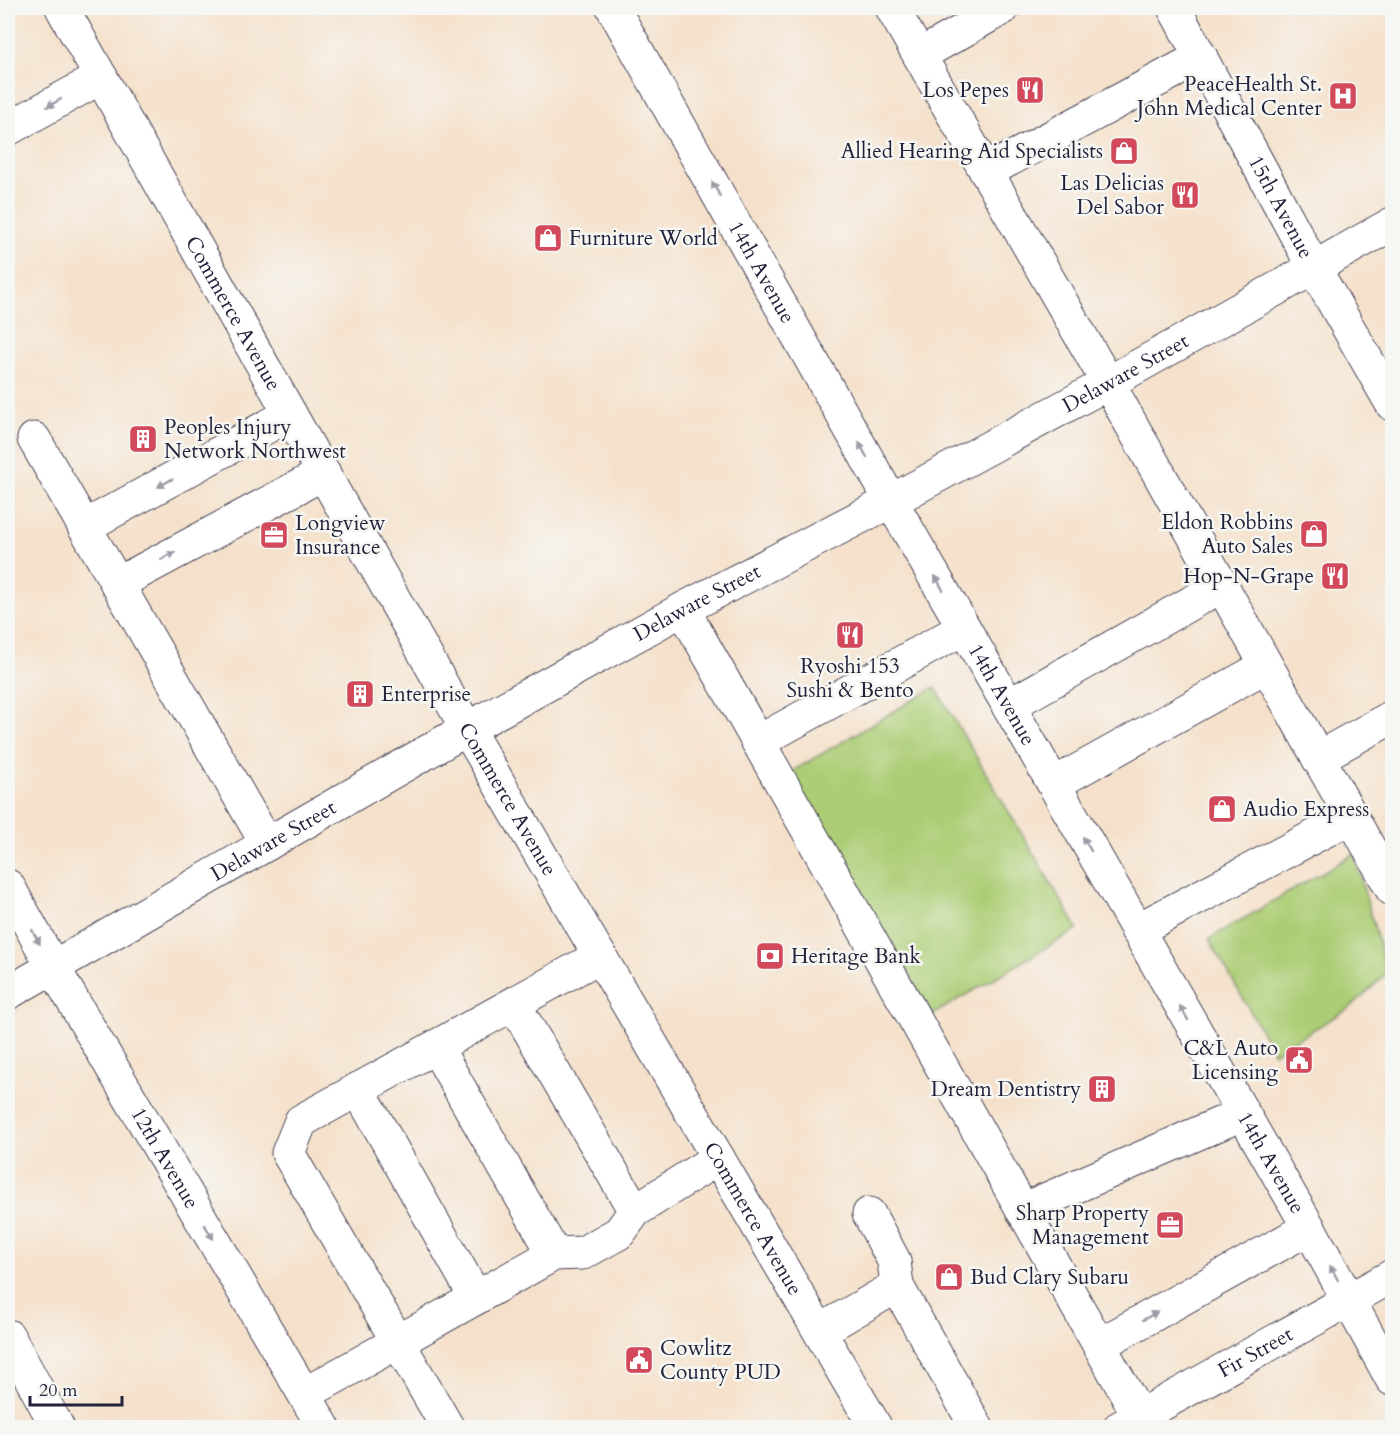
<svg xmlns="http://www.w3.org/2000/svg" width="1400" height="1435" viewBox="0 0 1400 1435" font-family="Cardo,serif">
<rect width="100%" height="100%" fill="#f6f6f2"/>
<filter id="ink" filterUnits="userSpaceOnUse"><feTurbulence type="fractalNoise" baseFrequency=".0167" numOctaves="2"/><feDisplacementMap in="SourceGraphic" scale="12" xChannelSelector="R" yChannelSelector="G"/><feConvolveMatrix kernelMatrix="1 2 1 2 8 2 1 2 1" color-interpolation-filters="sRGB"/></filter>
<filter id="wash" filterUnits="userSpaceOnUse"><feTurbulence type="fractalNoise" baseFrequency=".008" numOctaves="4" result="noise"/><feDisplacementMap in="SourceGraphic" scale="24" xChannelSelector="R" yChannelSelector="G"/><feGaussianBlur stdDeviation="1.35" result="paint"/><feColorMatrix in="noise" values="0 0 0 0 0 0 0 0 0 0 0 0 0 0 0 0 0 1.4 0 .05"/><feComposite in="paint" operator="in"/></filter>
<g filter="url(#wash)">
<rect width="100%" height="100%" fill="#f5e1cb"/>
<g fill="#accd75" stroke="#677858" stroke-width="1.5">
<path d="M935 687 1078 929 932 1015 789 773Z"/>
<path d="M1354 854 1387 973 1350 1008 1274 1053 1209 939Z"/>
</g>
</g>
<g filter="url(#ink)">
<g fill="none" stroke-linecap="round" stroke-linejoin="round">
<g stroke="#423f51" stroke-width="35">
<g id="minor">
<path id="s1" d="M613 8 891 501 1309 1228 1392 1379"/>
<path d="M892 8 1108 383 1392 889"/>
<path d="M920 55 1003 8"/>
<path d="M8 129 101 77"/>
<path d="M986 172 1201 57"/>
<path d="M34 439 267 844"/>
<path d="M84 527 290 414"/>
<path d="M117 584 324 473"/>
<path d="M683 609 1146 1428"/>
<path d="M1008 706 1221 586"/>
<path d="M758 742 964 628"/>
<path d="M1318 758 1392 717"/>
<path d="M1054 784 1266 666"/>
<path id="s2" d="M8 886 53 967 324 1428"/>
<path d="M1137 930 1351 817"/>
<path id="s3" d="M8 993 467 729 683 609 891 501 1108 383 1392 224"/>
<path d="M514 1004 635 1211"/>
<path d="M436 1047 554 1254"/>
<path d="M358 1089 476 1298"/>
<path d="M1022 1210 1242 1114"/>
<path d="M869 1214 894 1261 897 1286"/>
<path d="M820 1331 897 1286 977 1428"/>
<path d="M8 1336 58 1428"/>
<path d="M1099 1345 1309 1228"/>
<path d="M305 1394 554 1254 583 1253 619 1233 635 1211 718 1158"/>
<path d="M448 1428 288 1153 301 1121 600 956"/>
<path id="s4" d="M1119 1428 1392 1276"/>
</g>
</g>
<g stroke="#423f51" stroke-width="35">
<g id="major">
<path id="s5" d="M62 8 467 729 876 1428"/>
<path id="s6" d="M1174 8 1314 268 1392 404"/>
</g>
</g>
<use href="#minor" stroke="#fff" stroke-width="33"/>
<use href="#major" stroke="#fff" stroke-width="33"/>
</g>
<defs><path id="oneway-solid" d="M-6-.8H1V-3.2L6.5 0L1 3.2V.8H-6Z" transform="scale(1.5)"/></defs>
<g fill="#9c9ca7">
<use href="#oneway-solid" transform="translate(54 103) rotate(151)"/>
<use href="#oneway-solid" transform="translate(716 189) rotate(-119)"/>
<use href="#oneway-solid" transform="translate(863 450) rotate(-119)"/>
<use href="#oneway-solid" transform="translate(165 483) rotate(151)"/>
<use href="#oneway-solid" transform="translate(168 556) rotate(-28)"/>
<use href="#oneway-solid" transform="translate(939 583) rotate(-120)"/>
<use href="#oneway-solid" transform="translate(1087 844) rotate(-120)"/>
<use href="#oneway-solid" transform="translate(36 937) rotate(61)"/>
<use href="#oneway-solid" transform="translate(1184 1013) rotate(-120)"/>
<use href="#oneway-solid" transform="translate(209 1232) rotate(59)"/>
<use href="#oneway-solid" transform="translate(1334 1273) rotate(-119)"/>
<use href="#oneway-solid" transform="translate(1150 1316) rotate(-29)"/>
</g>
</g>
<defs>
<g id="restaurant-square" transform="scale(1.5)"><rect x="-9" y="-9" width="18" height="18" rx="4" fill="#d1495b" stroke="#f6f6f2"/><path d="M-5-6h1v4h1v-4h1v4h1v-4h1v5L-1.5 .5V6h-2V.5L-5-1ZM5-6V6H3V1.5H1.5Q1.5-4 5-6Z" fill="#fff"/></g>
<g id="hospital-square" transform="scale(1.5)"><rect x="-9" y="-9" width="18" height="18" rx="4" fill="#d1495b" stroke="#f6f6f2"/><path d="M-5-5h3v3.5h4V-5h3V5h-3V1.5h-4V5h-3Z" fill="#fff"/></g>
<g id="shop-square" transform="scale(1.5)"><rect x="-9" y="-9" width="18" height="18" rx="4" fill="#d1495b" stroke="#f6f6f2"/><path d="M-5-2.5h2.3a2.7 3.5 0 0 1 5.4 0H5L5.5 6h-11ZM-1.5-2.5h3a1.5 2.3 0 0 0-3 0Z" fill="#fff"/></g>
<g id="building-square" transform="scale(1.5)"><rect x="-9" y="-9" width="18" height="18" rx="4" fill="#d1495b" stroke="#f6f6f2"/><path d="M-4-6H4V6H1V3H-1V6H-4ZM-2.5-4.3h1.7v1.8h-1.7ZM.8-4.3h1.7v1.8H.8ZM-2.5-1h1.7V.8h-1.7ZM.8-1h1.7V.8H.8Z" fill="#fff"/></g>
<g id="office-square" transform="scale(1.5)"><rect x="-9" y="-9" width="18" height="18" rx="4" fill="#d1495b" stroke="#f6f6f2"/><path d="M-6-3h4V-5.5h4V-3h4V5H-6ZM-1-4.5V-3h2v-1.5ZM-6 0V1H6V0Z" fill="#fff"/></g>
<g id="bank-square" transform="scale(1.5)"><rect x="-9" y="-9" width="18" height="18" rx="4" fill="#d1495b" stroke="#f6f6f2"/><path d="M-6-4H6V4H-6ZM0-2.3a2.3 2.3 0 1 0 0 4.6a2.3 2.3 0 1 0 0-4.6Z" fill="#fff"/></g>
<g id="civic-square" transform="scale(1.5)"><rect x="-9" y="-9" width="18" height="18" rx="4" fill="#d1495b" stroke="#f6f6f2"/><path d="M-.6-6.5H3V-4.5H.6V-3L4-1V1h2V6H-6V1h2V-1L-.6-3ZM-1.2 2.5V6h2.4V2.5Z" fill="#fff"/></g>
</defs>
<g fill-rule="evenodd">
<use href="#restaurant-square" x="1030" y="90"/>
<use href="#hospital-square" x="1343" y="96"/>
<use href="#shop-square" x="1124" y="151"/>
<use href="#restaurant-square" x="1185" y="195"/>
<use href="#shop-square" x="548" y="238"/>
<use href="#building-square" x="143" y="439"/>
<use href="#shop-square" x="1314" y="534"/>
<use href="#office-square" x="274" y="535"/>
<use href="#restaurant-square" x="1335" y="576"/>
<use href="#restaurant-square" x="850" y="635"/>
<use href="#building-square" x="360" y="694"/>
<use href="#shop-square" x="1222" y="809"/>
<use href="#bank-square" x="770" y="956"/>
<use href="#civic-square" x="1299" y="1060"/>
<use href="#building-square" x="1102" y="1089"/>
<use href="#office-square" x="1170" y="1225"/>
<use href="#shop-square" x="949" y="1277"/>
<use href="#civic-square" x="639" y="1360"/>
</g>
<g text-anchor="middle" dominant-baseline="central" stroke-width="5" stroke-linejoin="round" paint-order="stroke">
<g font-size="21" fill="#22223b" stroke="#f6f6f2" text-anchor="end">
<text x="1322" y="84">PeaceHealth St.<tspan x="1322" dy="24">John Medical Center</tspan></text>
<text x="1009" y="90">Los Pepes</text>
<text x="1103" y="151">Allied Hearing Aid Specialists</text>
<text x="1164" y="183">Las Delicias<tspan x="1164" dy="24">Del Sabor</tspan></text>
<text x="569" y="238" text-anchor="start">Furniture World</text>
<text x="164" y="427" text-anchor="start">Peoples Injury<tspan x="164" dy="24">Network Northwest</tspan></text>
<text x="1293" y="522">Eldon Robbins<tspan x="1293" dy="24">Auto Sales</tspan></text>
<text x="295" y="523" text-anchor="start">Longview<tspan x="295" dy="24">Insurance</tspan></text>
<text x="1314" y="576">Hop-N-Grape</text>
<text x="850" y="666" text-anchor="middle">Ryoshi 153<tspan x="850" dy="24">Sushi &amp; Bento</tspan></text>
<text x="381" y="694" text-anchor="start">Enterprise</text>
<text x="1243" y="809" text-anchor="start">Audio Express</text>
<text x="791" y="956" text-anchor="start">Heritage Bank</text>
<text x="1278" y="1048">C&amp;L Auto<tspan x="1278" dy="24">Licensing</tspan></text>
<text x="1081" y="1089">Dream Dentistry</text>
<text x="1149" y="1213">Sharp Property<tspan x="1149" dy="24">Management</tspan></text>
<text x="970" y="1277" text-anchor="start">Bud Clary Subaru</text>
<text x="660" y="1348" text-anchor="start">Cowlitz<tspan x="660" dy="24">County PUD</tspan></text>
</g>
<g font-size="21" fill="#22223b" stroke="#f6f6f2">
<text stroke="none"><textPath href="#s6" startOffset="226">15th Avenue</textPath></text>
<text stroke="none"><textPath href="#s1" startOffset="303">14th Avenue</textPath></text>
<text stroke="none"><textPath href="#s5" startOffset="350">Commerce Avenue</textPath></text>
<text stroke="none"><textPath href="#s3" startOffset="1278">Delaware Street</textPath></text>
<text stroke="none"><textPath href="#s3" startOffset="792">Delaware Street</textPath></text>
<text stroke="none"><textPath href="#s1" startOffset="789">14th Avenue</textPath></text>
<text stroke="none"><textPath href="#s5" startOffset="908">Commerce Avenue</textPath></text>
<text stroke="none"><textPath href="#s3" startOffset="306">Delaware Street</textPath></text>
<text stroke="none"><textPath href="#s2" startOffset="314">12th Avenue</textPath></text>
<text stroke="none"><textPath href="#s1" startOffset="1329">14th Avenue</textPath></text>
<text stroke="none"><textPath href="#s5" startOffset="1394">Commerce Avenue</textPath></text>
<text stroke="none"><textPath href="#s4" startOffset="156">Fir Street</textPath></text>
</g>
</g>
<rect width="1400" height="1435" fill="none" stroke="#f6f6f2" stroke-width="30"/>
<path d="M30 1396v9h92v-9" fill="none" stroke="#22223b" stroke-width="3"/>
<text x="39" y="1396" font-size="18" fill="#22223b" stroke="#f6f6f2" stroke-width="4.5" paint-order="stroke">20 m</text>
</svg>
